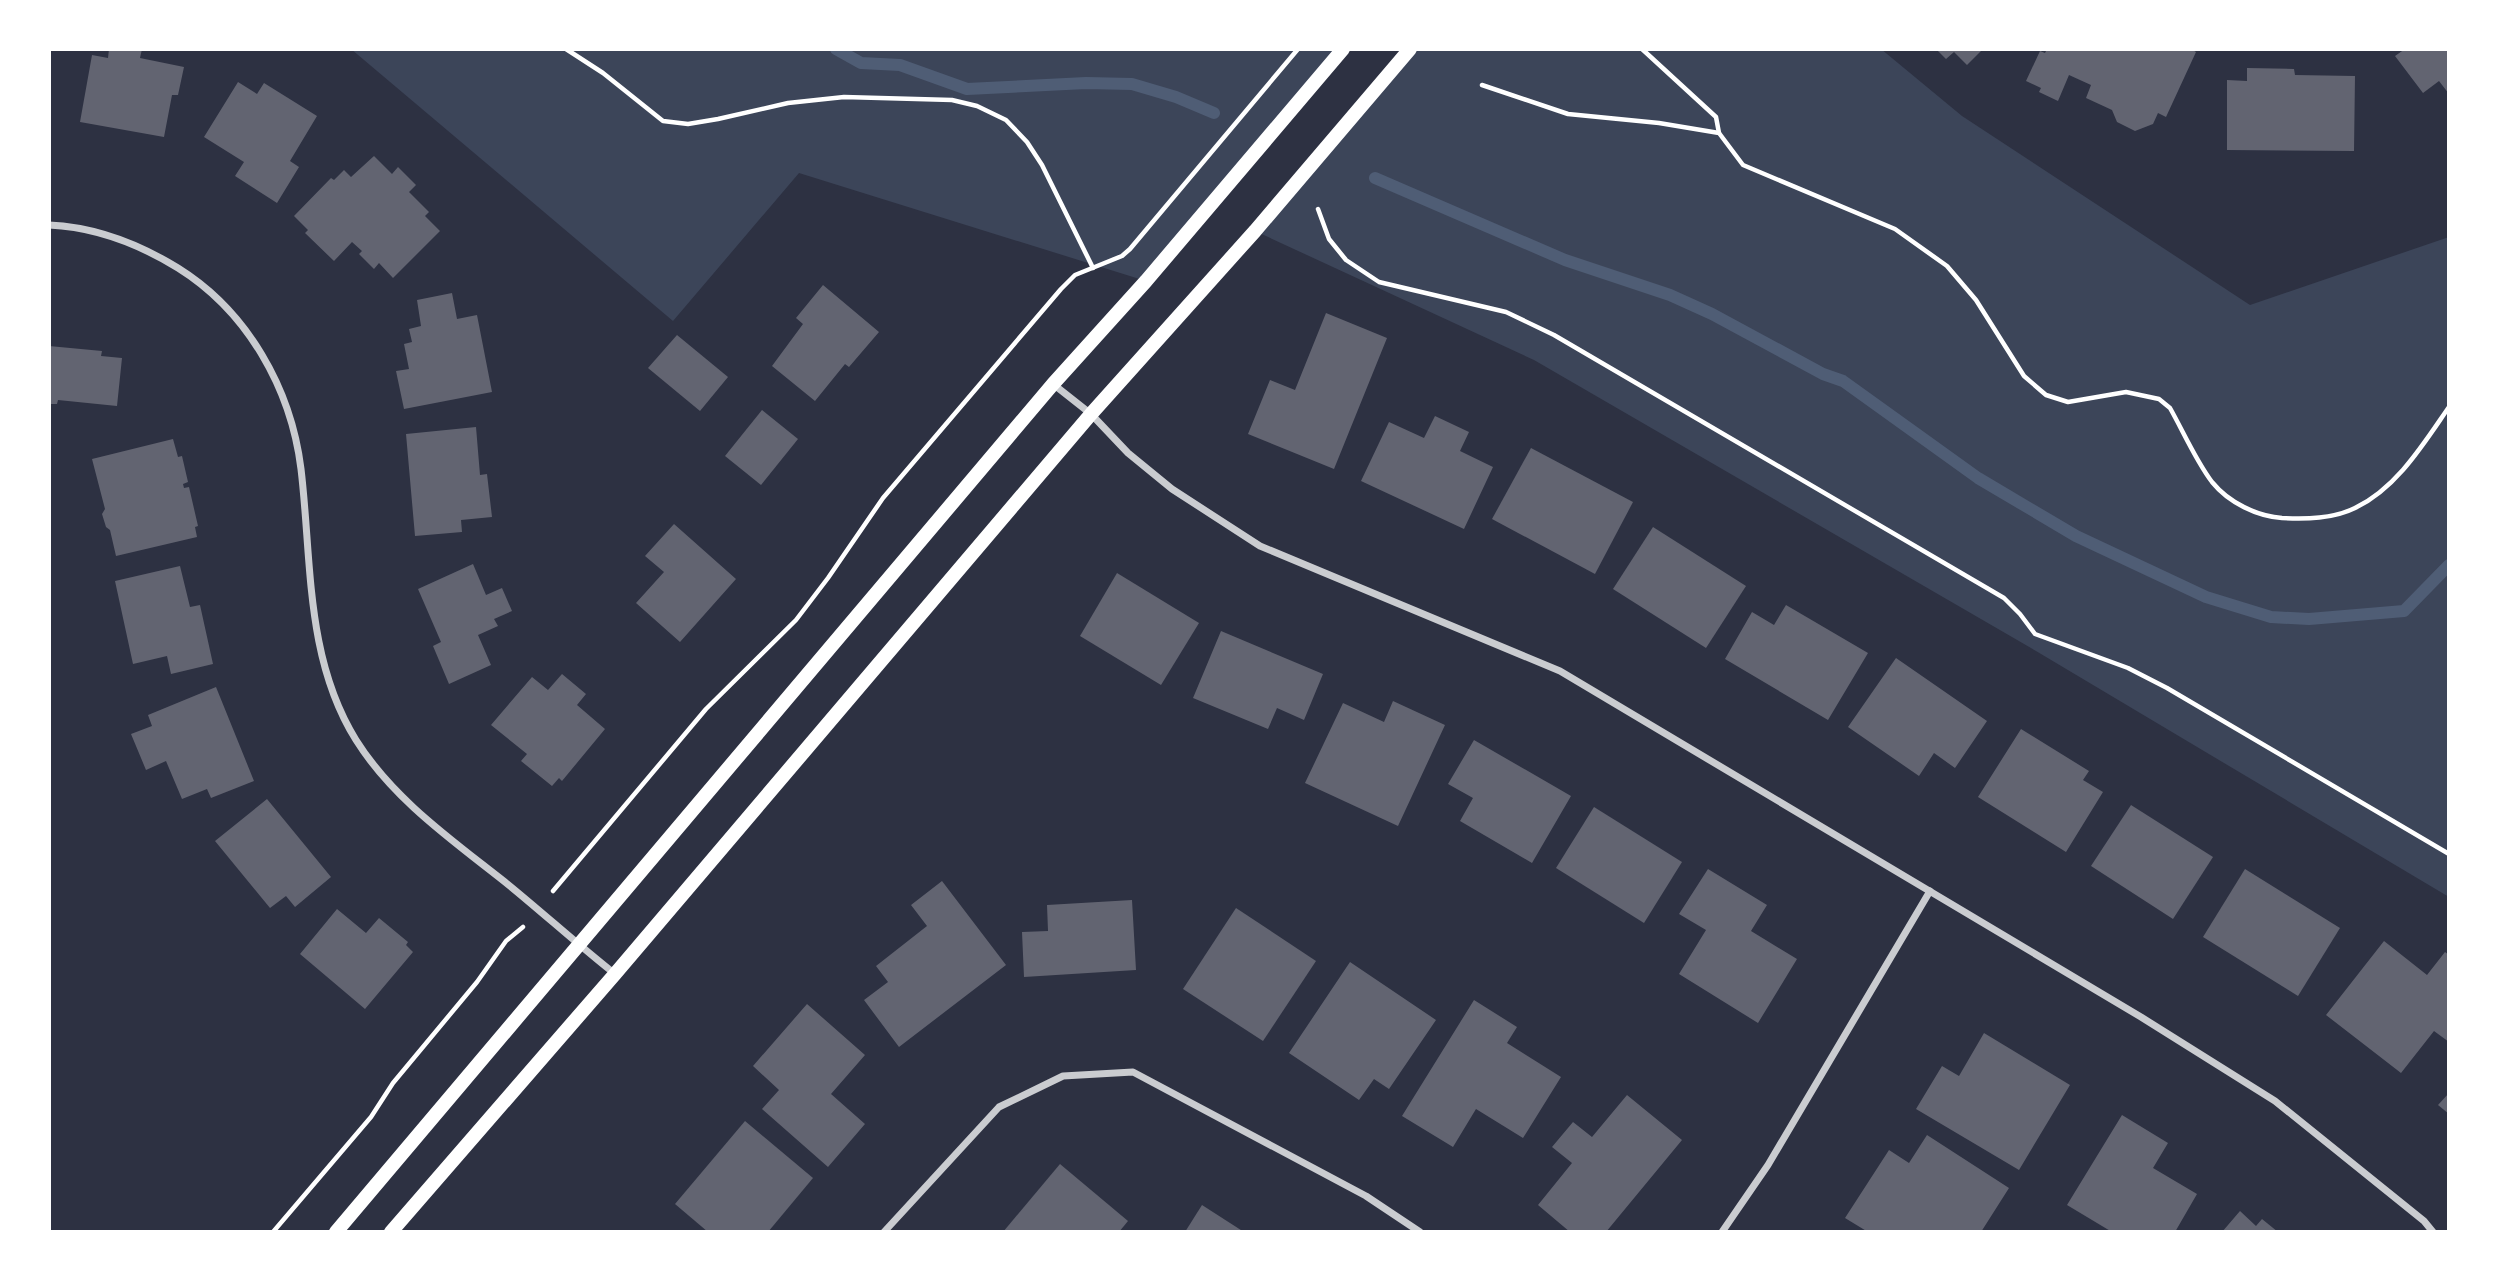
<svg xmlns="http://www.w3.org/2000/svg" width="2498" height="1281" viewBox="0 0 2498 1281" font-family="Cabin,sans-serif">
<rect width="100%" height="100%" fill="#2d3142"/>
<g fill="#3c4559">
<path d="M351 49H1343L1146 281 799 173 673 321Z"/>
<path d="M1410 49H1881L1962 116 2250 305 2449 237V897L2036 651 1534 360 1255 231Z"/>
</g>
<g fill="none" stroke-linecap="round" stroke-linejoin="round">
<g stroke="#4f5d75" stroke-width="12">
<path d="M836 49 861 63 900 65 967 89 1086 83 1132 84 1176 97 1214 113"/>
<path d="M1375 178 1565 260 1670 295 1712 314 1823 374 1843 381 1978 478 2076 536 2206 597 2271 617 2309 619 2404 611 2449 565"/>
</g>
</g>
<g fill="#626471">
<path d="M109 49H142L140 58 184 67 178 95H172L164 137 80 122 92 55 108 58Z"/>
<path d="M1936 49H1983L1967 65 1954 52 1946 59Z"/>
<path d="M2047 49H2191L2196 52 2166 117 2158 113 2153 124 2135 131 2117 122 2112 110 2086 98 2091 85 2069 75 2058 101 2039 92 2041 88 2026 81 2040 51 2045 53Z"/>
<path d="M2405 49H2449V94L2439 81 2423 93 2395 56Z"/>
<path d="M2247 68 2294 69 2295 75 2355 76 2354 151 2227 150V80L2247 81Z"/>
<path d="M238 82 257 94 264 83 317 116 290 161 299 167 277 203 235 176 244 162 204 137Z"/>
<path d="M374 156 392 174 398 167 416 185 409 192 429 212 425 216 440 231 393 278 379 263 374 269 359 254 362 251 352 242 334 261 305 233 308 230 294 216 331 178 334 180 344 170 351 177Z"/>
<path d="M823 285 879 332 849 367 845 364 815 401 772 366 803 324 796 318Z"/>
<path d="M452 293 457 319 477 315 492 392 404 409 396 371 409 369 404 344 412 342 409 329 421 326 417 300Z"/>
<path d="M1326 313 1387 338 1334 469 1248 434 1270 380 1295 390Z"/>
<path d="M677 335 728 377 700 411 648 368Z"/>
<path d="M49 346 102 351 101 356 122 358 117 406 58 400 57 404H49Z"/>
<path d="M762 410 798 439 761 485 725 456Z"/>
<path d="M1435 416 1469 432 1460 451 1493 467 1464 529 1361 481 1389 422 1424 438Z"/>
<path d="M476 427 480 475 487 474 492 517 461 520 462 532 415 536 406 434Z"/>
<path d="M173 439 178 457 182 456 188 482 183 484 184 488 189 487 198 526 195 527 197 537 116 556 110 530 106 527 102 514 105 509 92 459Z"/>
<path d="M1531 448 1633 502 1595 574 1492 519Z"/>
<path d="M674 524 736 579 680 642 636 603 664 572 645 556Z"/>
<path d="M1653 527 1746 586 1706 648 1613 589Z"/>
<path d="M473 564 486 595 502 588 512 611 494 619 498 626 478 635 491 665 449 684 433 646 441 642 418 589Z"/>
<path d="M180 566 190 607 200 605 213 664 171 674 167 656 133 664 115 581Z"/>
<path d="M1117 573 1199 623 1161 685 1080 636Z"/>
<path d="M1786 605 1868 653 1828 720 1725 659 1752 612 1774 625Z"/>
<path d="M1221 631 1323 674 1304 720 1277 708 1268 729 1193 698Z"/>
<path d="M1896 658 1987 721 1955 768 1934 753 1919 776 1848 727Z"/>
<path d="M562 674 586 694 577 705 605 729 562 781 559 778 552 786 521 761 527 754 491 725 532 677 548 690Z"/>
<path d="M216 687 254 781 211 798 207 789 182 799 166 761 146 770 131 734 152 726 148 715Z"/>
<path d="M1393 701 1445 725 1398 826 1305 783 1343 703 1384 722Z"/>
<path d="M2021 729 2089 771 2083 780 2103 792 2066 852 1978 797Z"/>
<path d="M1474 740 1571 796 1532 863 1460 821 1473 798 1448 784Z"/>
<path d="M267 799 331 877 295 907 286 896 270 908 215 841Z"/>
<path d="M2131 805 2213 857 2173 919 2091 866Z"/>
<path d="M1594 807 1682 862 1644 923 1556 868Z"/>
<path d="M1708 869 1767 905 1751 931 1797 959 1758 1023 1679 974 1706 930 1679 914Z"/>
<path d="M2245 869 2340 928 2298 996 2203 937Z"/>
<path d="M942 881 1006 965 899 1047 864 1000 888 982 876 966 927 926 911 905Z"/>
<path d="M1132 900 1136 970 1024 977 1022 932 1048 931 1047 905Z"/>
<path d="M1236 908 1316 961 1263 1041 1183 989Z"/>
<path d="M337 909 366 933 379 918 408 942 406 945 413 952 365 1009 300 954Z"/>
<path d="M2384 941 2427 975 2445 952 2449 955V1042L2434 1031 2401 1073 2326 1015Z"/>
<path d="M1350 962 1436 1020 1389 1089 1374 1079 1359 1100 1289 1053Z"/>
<path d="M1474 1000 1517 1027 1507 1043 1561 1077 1523 1138 1476 1109 1453 1147 1402 1116Z"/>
<path d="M807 1004 865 1055 831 1094 865 1124 828 1167 762 1109 779 1090 753 1066Z"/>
<path d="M1984 1033 2070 1085 2019 1170 1916 1109 1942 1066 1959 1076Z"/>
<path d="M2449 1093V1114L2438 1105Z"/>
<path d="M1627 1095 1682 1140 1606 1232H1570L1538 1205 1572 1163 1552 1147 1573 1122 1592 1137Z"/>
<path d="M2122 1115 2168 1143 2153 1168 2197 1194 2175 1232H2112L2067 1205Z"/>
<path d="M745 1121 813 1178 768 1232H708L675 1204Z"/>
<path d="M1927 1135 2009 1188 1981 1232H1868L1845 1218 1889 1150 1909 1163Z"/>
<path d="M1060 1164 1128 1221 1119 1232H1003Z"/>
<path d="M1202 1205 1244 1232H1185Z"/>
<path d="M2240 1211 2256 1226 2262 1219 2278 1232H2222Z"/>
</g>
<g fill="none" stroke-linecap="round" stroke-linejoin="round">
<g stroke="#fff" stroke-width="4.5">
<path d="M566 49 603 73 663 121 688 124 718 119 788 103 844 97 952 100 977 106 1006 120 1027 142 1042 165 1093 268"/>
<path d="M1642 49 1716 117 1719 133"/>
<path d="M1482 85 1568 114 1659 123 1719 133 1743 165 1895 229 1947 266 1976 300 2024 376 2046 395 2068 402 2126 392 2159 399 2170 408C2183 431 2196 461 2212 482 2229 503 2257 516 2282 518 2306 519 2333 519 2355 508 2397 488 2424 443 2449 407"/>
<path d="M1318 209 1329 239 1346 260 1379 282 1506 312 1554 335 2004 598 2020 614 2035 634 2128 668 2167 688 2449 854"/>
<path d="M553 891 706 709 796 620 828 578 883 498 1061 289 1075 275 1122 256 1130 249 1298 49"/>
<path d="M273 1232 371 1117 393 1083 477 982 506 941 523 927"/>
</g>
<g stroke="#caccd0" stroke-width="7">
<path d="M49 225C95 227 139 244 178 268 247 311 291 388 301 469 312 561 305 658 356 740 393 799 452 840 505 882 542 912 577 944 615 974"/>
<path d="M1053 384 1091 414 1128 453 1172 489 1260 546 1560 671 2141 1017 2275 1101 2424 1221 2433 1232"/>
<path d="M884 1232 999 1107 1063 1076 1133 1072 1366 1196 1420 1232"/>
<path d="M1722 1232 1768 1165 1930 891"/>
</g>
<g stroke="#fff" stroke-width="14">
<path d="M336 1232 1053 384 1146 281 1343 49"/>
<path d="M391 1232 615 974 1091 414 1255 231 1410 49"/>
</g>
</g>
<rect width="2498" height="1281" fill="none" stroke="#ffffff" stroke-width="102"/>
</svg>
